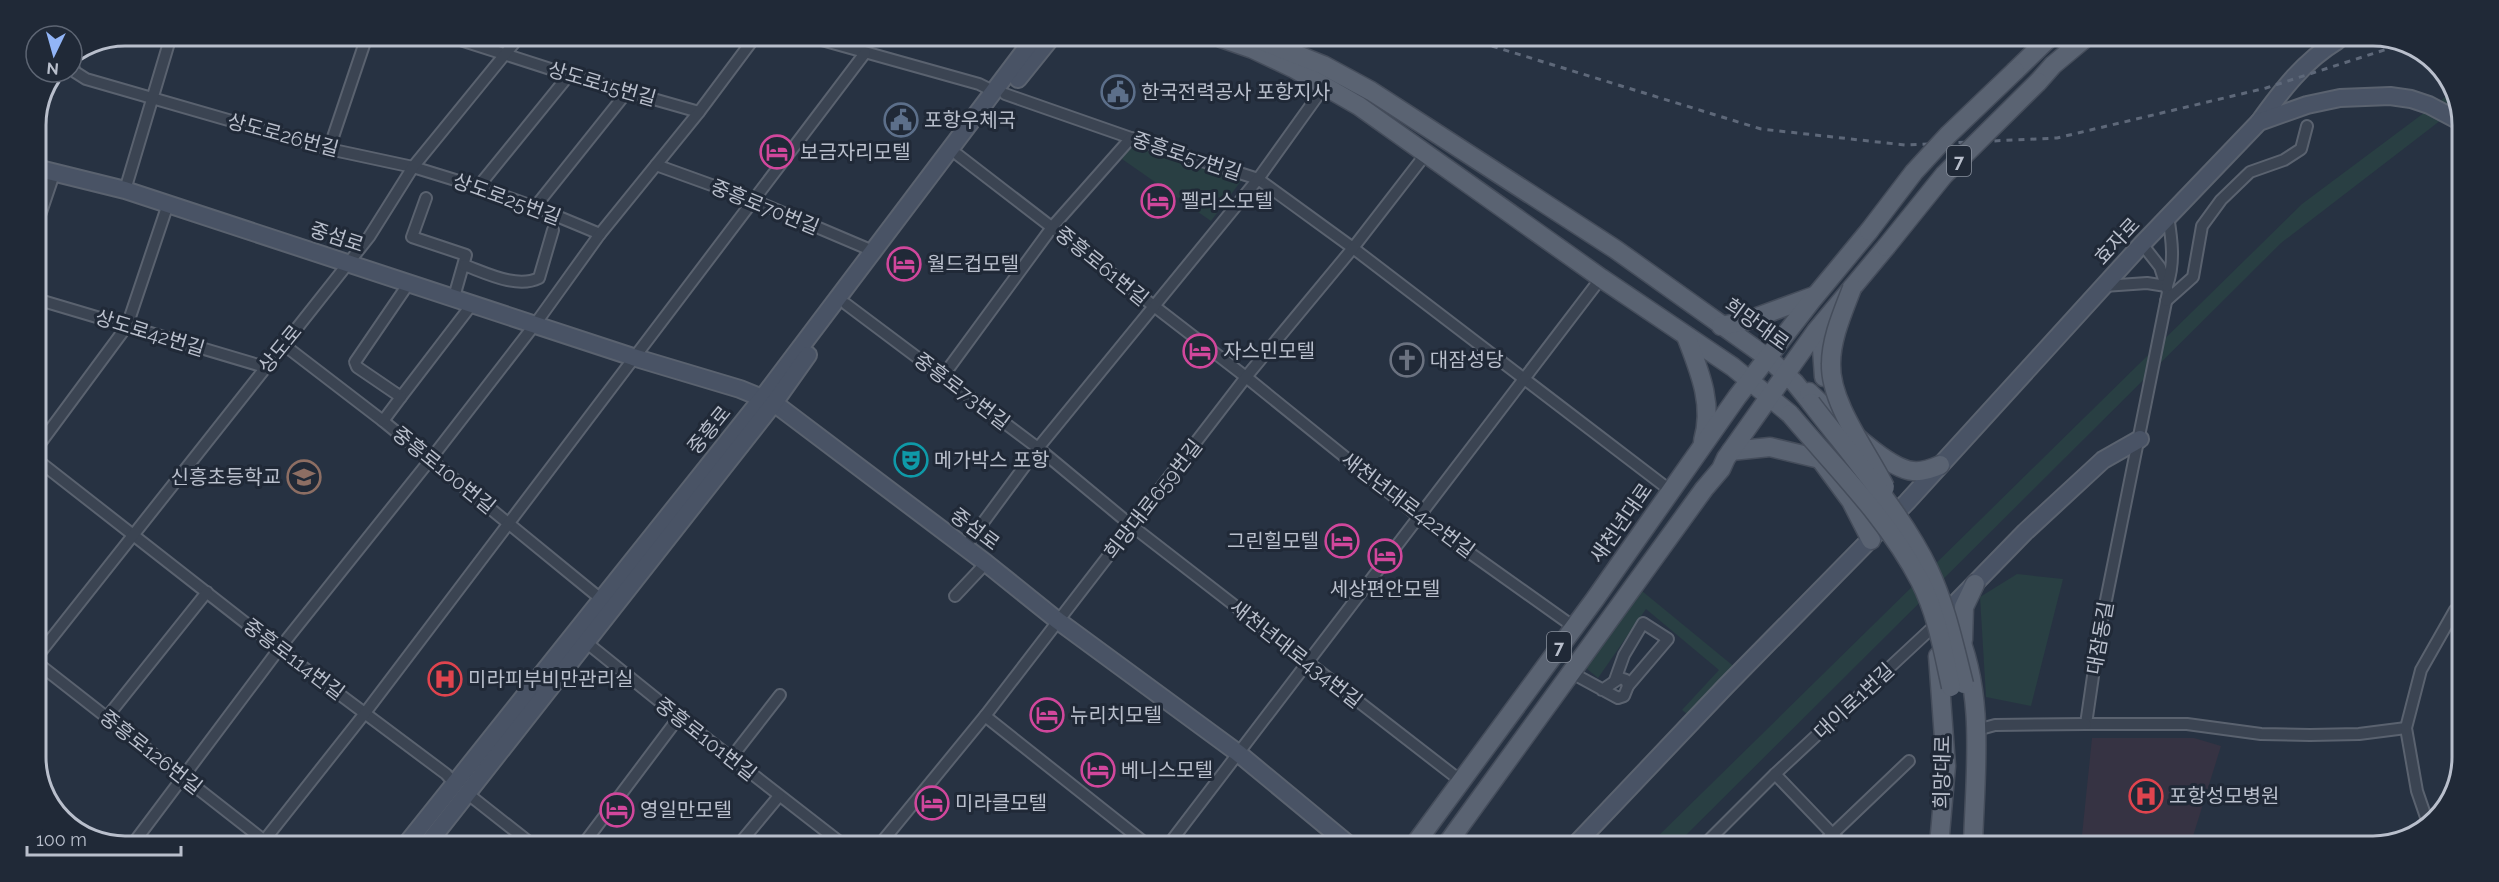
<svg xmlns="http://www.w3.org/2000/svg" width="2499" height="882" viewBox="0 0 2499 882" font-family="Raleway,'Noto Sans KR',sans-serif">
<rect width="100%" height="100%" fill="#273242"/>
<path fill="#363343" d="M2092 738H2194L2221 746 2190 846 2081 845Z"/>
<g fill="#293f43">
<path d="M2452 92 2458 107 2281 243 1676 845H1649L2302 204Z"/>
<path d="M1132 144 1244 177 1211 221 1122 159Z"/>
<path d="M2017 574 2063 579 2031 706 1986 697 1980 597Z"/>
<path d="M1642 591 1737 669 1691 717 1682 710 1719 670 1646 609 1598 678 1586 668Z"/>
</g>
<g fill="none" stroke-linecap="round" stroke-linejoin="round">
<g stroke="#5a626f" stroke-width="14">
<g id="street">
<path d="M451 37 569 75 699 112"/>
<path d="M811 37 979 84 995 92"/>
<path d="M72 63 75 72 86 79 329 149 413 167 478 187 535 207 600 234"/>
<path d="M1005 94 1131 138 1258 179 1353 248 1671 491"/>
<path d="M329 149 367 36"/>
<path d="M958 155 1246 377 1418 516 1574 627"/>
<path d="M656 165 753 200 873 251"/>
<path d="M478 187 569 75"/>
<path d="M125 190 171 36"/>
<path d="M426 198 412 237 466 255 454 297"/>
<path d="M535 207 627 92"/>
<path d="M36 227 54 174"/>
<path d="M2142 244 2160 267 2168 292 2099 635 2086 724H2187L2261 734 2310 735 2359 734 2406 728"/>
<path d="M464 265C486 273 517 289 539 278L553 230"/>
<path d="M409 283 355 362 357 367 401 397 473 303"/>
<path d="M2104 286 2147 283 2166 286"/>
<path d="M2167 286C2175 263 2172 240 2168 216"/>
<path d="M36 299 265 367"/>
<path d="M2166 301 2193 277 2202 226 2221 200 2250 172 2284 160 2301 149 2307 126"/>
<path d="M846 304 1038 448 1132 526 1461 781"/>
<path d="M284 345 383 421 601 599"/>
<path d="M943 376 1053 226 1131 138"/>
<path d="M383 421 401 397"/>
<path d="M36 449 127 326 168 204"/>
<path d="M36 459 279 649 446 774 454 783"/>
<path d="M965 547 1038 448 1258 179 1324 87"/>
<path d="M955 596 986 563"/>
<path d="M582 639 679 717 841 843"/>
<path d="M36 658 369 237 413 167 519 37"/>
<path d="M36 662 266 842"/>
<path d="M1572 673 1618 698 1624 696 1628 686 1626 680 1620 678 1602 690"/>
<path d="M1615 680 1624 655 1643 623 1668 639 1628 686"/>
<path d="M985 716 1145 843"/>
<path d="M107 717 207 592"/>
<path d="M1977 730 1995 725 2086 724"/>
<path d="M731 758 780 695"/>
<path d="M1775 774 1843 845"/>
<path d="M468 794 529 842"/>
<path d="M2429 826 2417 791 2406 728 2421 670 2455 610 2460 608"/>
<path d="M135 841 279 649 430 460 536 323 600 234 699 112 755 37"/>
<path d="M263 842 365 713 865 53"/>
<path d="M585 842 679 717"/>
<path d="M740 843 779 796"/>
<path d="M881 843 985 716 1246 377 1353 248 1425 155"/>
<path d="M1169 844 1601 278"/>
<path d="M1704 845 1775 774 1933 627"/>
<path d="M1821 845 1909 761"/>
</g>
</g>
<g stroke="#5a626f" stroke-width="20">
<g id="secondary">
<path d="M1018 79 1051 38"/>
<path d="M2259 122C2282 90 2304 61 2337 41"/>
<path d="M36 168 125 190 633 357 740 389 774 403 986 563 1057 620 1238 753 1348 844"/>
<path d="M1949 610 2025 532 2103 460 2140 439"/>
<path d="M408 842 763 397 1034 38"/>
<path d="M429 842 774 403 808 355"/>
<path d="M1576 844 1726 686 1907 502 2142 244 2259 122 2307 105 2340 98 2390 96 2411 99 2429 105 2463 123"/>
</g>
</g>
<g stroke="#454d5b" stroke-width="21">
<g id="primary">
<path d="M1221 38 1253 49 1293 68 1359 106 1601 278 1733 367 1790 414"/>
<path d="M1255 38 1323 65 1371 91 1615 249 1768 358 1795 383 1811 403"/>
<path d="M2015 71 2047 40"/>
<path d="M2038 82 2053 65 2083 40"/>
<path d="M1721 326 1746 321 1814 296"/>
<path d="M1686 336C1699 370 1714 404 1703 441"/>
<path d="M1824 377 1822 349 1825 321"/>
<path d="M1809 392C1831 413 1885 469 1913 471 1923 472 1931 469 1940 465"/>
<path d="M1731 451 1770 447 1820 459"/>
<path d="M1820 459 1851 501 1871 540"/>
<path d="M1955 626C1986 694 1975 772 1973 845"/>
<path d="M1963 640 1964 607 1975 584"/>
<path d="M1938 656 1946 766 1939 845"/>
<path d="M1415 844 1595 599 1737 397 1812 300 1869 231"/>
<path d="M1447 844 1704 489 1721 469 1726 458 1816 331 1886 247"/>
</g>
</g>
<use href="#street" stroke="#3b4452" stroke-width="10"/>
<use href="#secondary" stroke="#495365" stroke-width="16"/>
<use href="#primary" stroke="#5a6372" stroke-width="18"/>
<path stroke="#5e6879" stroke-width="3" stroke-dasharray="6 6" stroke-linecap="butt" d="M1469 39 1761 129 1905 145 2057 138 2266 88 2406 43"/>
<g stroke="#454d5b" stroke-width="21" stroke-linecap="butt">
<g id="primary-bridge">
<path d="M1869 231 1914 172 1948 135 2015 71"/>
<path d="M1886 247 1944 175 2038 82"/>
<path d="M1852 288C1843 312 1831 338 1831 364 1830 404 1868 452 1885 487"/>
<path d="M1811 403C1849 453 1902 513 1929 570 1946 606 1954 645 1964 684"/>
<path d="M1790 414C1835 467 1888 519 1920 581 1937 614 1943 651 1951 687"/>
</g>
</g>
<use href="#primary-bridge" stroke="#5a6372" stroke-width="18"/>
</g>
<defs>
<g id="civic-ring" transform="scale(1.725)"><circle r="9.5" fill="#202937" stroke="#5c6f8a" stroke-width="1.5"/><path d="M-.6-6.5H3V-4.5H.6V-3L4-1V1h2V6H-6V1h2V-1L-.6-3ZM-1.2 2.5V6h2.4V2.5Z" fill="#5c6f8a"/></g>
<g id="hotel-ring" transform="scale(1.725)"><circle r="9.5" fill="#202937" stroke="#d1479c" stroke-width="1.5"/><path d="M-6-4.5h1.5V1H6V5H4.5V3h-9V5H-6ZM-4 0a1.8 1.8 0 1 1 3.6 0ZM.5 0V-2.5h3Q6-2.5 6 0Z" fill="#d1479c"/></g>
<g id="church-ring" transform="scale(1.725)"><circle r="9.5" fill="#202937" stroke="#6b7280" stroke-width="1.5"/><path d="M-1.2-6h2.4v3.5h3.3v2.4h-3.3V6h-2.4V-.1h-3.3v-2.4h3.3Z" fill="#6b7280"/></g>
<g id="theatre-ring" transform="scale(1.725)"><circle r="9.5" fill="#202937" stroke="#0f9aa8" stroke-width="1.5"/><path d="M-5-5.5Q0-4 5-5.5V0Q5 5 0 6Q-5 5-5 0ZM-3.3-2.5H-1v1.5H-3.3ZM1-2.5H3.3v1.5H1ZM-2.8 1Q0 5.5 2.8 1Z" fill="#0f9aa8"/></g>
<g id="school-ring" transform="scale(1.725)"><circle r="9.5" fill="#202937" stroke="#8d6e63" stroke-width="1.5"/><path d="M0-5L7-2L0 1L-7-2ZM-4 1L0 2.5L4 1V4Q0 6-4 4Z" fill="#8d6e63"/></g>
<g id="hospital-ring" transform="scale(1.725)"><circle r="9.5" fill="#202937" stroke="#e0444e" stroke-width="1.5"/><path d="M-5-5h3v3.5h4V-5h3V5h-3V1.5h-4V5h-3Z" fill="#e0444e"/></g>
</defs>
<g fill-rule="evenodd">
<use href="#civic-ring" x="1118" y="92"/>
<use href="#civic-ring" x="901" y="120"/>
<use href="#hotel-ring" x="777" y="152"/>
<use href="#hotel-ring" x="1158" y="201"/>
<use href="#hotel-ring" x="904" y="264"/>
<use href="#hotel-ring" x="1200" y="351"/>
<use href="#church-ring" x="1407" y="360"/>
<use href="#theatre-ring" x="911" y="460"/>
<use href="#school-ring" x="304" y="477"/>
<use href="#hotel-ring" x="1342" y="541"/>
<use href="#hotel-ring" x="1385" y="556"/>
<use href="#hospital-ring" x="445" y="679"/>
<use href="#hotel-ring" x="1047" y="715"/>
<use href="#hotel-ring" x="1098" y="770"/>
<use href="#hospital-ring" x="2146" y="796"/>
<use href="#hotel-ring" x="932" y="803"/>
<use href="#hotel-ring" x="617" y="810"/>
</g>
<g text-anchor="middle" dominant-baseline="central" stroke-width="6" stroke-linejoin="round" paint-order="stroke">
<g fill="#202937" stroke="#8b929f" stroke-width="1.5">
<rect x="1947" y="146" width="24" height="30" rx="4.5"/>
<rect x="1547" y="632" width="24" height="30" rx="4.5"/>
</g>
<g font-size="18" font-weight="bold" fill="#b9bfcc">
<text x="1959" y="161">7</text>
<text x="1559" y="647">7</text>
</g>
<g font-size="20" fill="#b9bfcc" stroke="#202937">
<text transform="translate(602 84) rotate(16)">상도로15번길</text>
<text transform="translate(283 135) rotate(15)">상도로26번길</text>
<text transform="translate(1187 156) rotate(18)">중흥로57번길</text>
<text transform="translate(507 199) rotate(20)">상도로25번길</text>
<text transform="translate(765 207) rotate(22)">중흥로70번길</text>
<text transform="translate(337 237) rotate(18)">중섬로</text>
<text transform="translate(2117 241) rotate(-47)">효자로</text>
<text transform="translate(1102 266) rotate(39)">중흥로61번길</text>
<text transform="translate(1757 324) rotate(36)">희망대로</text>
<text transform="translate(150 333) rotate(17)">상도로42번길</text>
<text transform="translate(280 349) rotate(-51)">상도로</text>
<text transform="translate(962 391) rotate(37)">중흥로73번길</text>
<text transform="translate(709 430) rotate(-51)">중흥로</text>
<text transform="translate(444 470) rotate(39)">중흥로100번길</text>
<text transform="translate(1153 499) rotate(-52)">희망대로659번길</text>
<text transform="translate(1408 505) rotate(37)">새천년대로422번길</text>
<text transform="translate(1621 523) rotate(-55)">새천년대로</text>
<text transform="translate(975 529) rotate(37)">중섬로</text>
<text transform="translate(2100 638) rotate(-80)">대잠동길</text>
<text transform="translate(1296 654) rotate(38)">새천년대로434번길</text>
<text transform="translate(294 659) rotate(37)">중흥로114번길</text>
<text transform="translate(1854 701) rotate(-43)">대이로1번길</text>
<text transform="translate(706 739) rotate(38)">중흥로101번길</text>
<text transform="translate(151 752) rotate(38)">중흥로126번길</text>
<text transform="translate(1942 772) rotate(-89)">희망대로</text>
</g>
<g font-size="20" fill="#b9bfcc" stroke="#202937" text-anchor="start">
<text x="1141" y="92">한국전력공사 포항지사</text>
<text x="924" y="120">포항우체국</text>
<text x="800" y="152">보금자리모텔</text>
<text x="1181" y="201">펠리스모텔</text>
<text x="927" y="264">월드컵모텔</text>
<text x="1223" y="351">자스민모텔</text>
<text x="1430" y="360">대잠성당</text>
<text x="934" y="460">메가박스 포항</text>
<text x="281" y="477" text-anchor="end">신흥초등학교</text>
<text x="1319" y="541" text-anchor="end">그린힐모텔</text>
<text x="1385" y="589" text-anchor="middle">세상편안모텔</text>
<text x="468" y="679">미라피부비만관리실</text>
<text x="1070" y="715">뉴리치모텔</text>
<text x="1121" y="770">베니스모텔</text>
<text x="2169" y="796">포항성모병원</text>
<text x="955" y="803">미라클모텔</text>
<text x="640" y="810">영일만모텔</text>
</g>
</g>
<path d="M0 0H2499V882H0ZM125 46H2373A79 79 0 0 1 2452 125V757A79 79 0 0 1 2373 836H125A79 79 0 0 1 46 757V125A79 79 0 0 1 125 46Z" fill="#202937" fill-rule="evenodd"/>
<path fill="none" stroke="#b9bfcc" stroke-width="3" d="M125 46H2373A79 79 0 0 1 2452 125V757A79 79 0 0 1 2373 836H125A79 79 0 0 1 46 757V125A79 79 0 0 1 125 46Z"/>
<g transform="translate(54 54) rotate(185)"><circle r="28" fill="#202937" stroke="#5d6573" stroke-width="1.5"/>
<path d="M0-4.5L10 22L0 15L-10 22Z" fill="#92b5f7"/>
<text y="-9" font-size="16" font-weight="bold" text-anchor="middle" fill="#b9bfcc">N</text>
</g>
<path d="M27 846v9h154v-9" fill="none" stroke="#b9bfcc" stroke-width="3"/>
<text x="36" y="846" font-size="18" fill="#b9bfcc" stroke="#202937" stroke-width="4.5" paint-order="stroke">100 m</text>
</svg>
